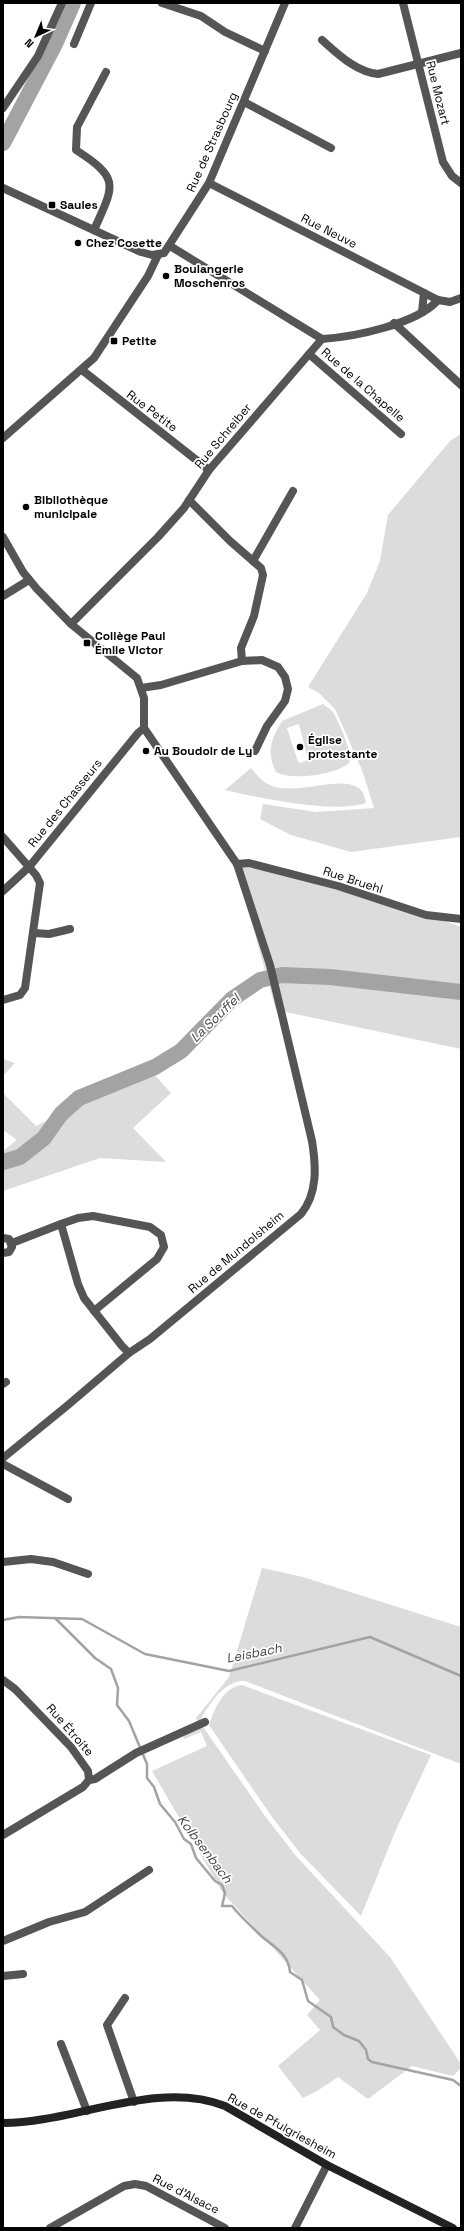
<svg xmlns="http://www.w3.org/2000/svg" width="464" height="2231" viewBox="0 0 464 2231" font-family="'Space Grotesk',sans-serif">
<rect width="100%" height="100%" fill="#fff"/>
<g fill="#dcdcdc" fill-rule="evenodd">
<path d="M461 434V837L351 852 291 835 260 819 263 804 316 812 374 808 362 770 335 709 319 693 308 687 367 593 380 561 388 515 450 441Z"/>
<path d="M323 704C326 707 331 709 333 712 339 723 353 752 349 763 335 775 292 781 276 772 266 752 271 739 282 721ZM299 724 308 760 300 763 298 762 287 728Z"/>
<path d="M251 768C257 775 263 783 272 786 296 795 340 776 357 787 363 790 365 797 366 803 332 814 261 798 225 790Z"/>
<path d="M236 866 285 868 384 898 461 927V1049L276 1010Z"/>
<path d="M3 1059 15 1063 3 1076Z"/>
<path d="M153 1073 171 1093 133 1128 166 1162 100 1158 3 1191V1151L17 1140 3 1130V1093L36 1126 108 1089Z"/>
<path d="M262 1568 303 1577 461 1627V1764L245 1681C223 1680 208 1706 198 1724L196 1718 229 1677Z"/>
<path d="M242 1685 431 1755 395 1832 361 1916 300 1853 272 1817 209 1725C214 1710 223 1687 242 1685Z"/>
<path d="M201 1724 265 1816 296 1856 390 1957 461 2064V2068L453 2076 412 2066 368 2099 338 2077 317 2091 303 2098 278 2066 320 2030 307 2015 320 2000 223 1893 152 1771 207 1746 201 1732 184 1739 182 1733Z"/>
</g>
<g fill="none" stroke-linecap="round" stroke-linejoin="round">
<g stroke="#a3a3a3" stroke-width="2.5">
<path d="M55 1618 95 1658 111 1669 118 1688 117 1705 129 1721 147 1764V1778L154 1787 160 1804 175 1822 184 1839 191 1844 196 1858 215 1881 222 1885 225 1893 222 1906H232C240 1916 249 1924 258 1933 271 1946 288 1951 290 1972L302 1980 308 2001 331 2017 333 2027 344 2035 359 2041 366 2050 368 2059 372 2062 453 2080 461 2086"/>
<path d="M3 1620 19 1617 82 1619 145 1654 229 1671 370 1637 461 1676"/>
</g>
<g stroke="#a3a3a3" stroke-width="16">
<path d="M3 143 55 44 73 3"/>
<path d="M3 1162 20 1157 44 1138 61 1114 79 1098 155 1067 181 1051 232 999 260 980 282 975 330 977 461 992"/>
</g>
<g stroke="#555" stroke-width="8">
<path d="M162 3 201 16 225 32 265 51"/>
<path d="M403 3 443 162 452 176 461 183"/>
<path d="M322 40C338 54 356 72 378 74L461 53"/>
<path d="M74 44 91 3"/>
<path d="M244 102 331 148"/>
<path d="M3 108 38 56 62 3"/>
<path d="M209 183 438 300 450 302 461 298"/>
<path d="M94 230C114 185 121 179 76 150L77 127 106 72"/>
<path d="M170 246 322 339"/>
<path d="M422 312 424 293"/>
<path d="M394 323 461 385"/>
<path d="M309 354 401 434"/>
<path d="M82 370 209 470"/>
<path d="M189 500 230 541 261 568 263 575 254 616 241 648 242 661"/>
<path d="M253 561 293 491"/>
<path d="M3 596 29 580"/>
<path d="M71 624 158 537 184 508 209 470 322 339C354 337 417 324 438 300"/>
<path d="M141 688 161 685 242 661 262 660 278 667 285 677 288 689 285 701 267 726 255 751"/>
<path d="M3 837 36 875 40 883 25 988 20 995 3 1000"/>
<path d="M237 864 249 863 338 886 426 915 461 919"/>
<path d="M3 891 29 867 138 733 144 728"/>
<path d="M34 933 49 934 70 929"/>
<path d="M61 1224 78 1218 93 1216 150 1227 161 1235 164 1247 157 1259 94 1311"/>
<path d="M3 1238 9 1239 12 1247 9 1252 3 1253"/>
<path d="M12 1243 61 1224 78 1284 84 1298 122 1346 129 1353"/>
<path d="M3 1384 6 1382"/>
<path d="M3 1464 68 1499"/>
<path d="M3 1562 31 1559 53 1562 88 1574"/>
<path d="M3 1680 15 1689 71 1747 88 1771 89 1780 83 1787 3 1835"/>
<path d="M89 1780 95 1779 136 1753 205 1722"/>
<path d="M3 1941 49 1922 85 1912 149 1870"/>
<path d="M3 1976 23 1974"/>
<path d="M125 1998 107 2025 134 2102"/>
<path d="M61 2044 87 2111"/>
<path d="M50 2228 124 2186 135 2184 146 2186 225 2228"/>
<path d="M295 2228 327 2165"/>
</g>
<g stroke="#555" stroke-width="8">
<path d="M3 188 141 252 152 255 164 253 209 183 285 3"/>
<path d="M3 438 94 358 148 276 158 255"/>
<path d="M3 537 23 572 37 589 71 624 137 678 144 698V728L237 864 270 965 312 1141C316 1166 318 1193 301 1214L150 1339 129 1353 68 1405 3 1458"/>
</g>
<path stroke="#222" stroke-width="8" d="M3 2123C74 2123 156 2079 225 2106L327 2165 453 2228"/>
</g>
<g fill="#000" stroke="#fff" stroke-width="1.5">
<rect x="48" y="201" width="8" height="8" rx="2"/>
<circle cx="78" cy="243" r="4"/>
<circle cx="166" cy="276" r="4"/>
<rect x="110" y="337" width="8" height="8" rx="2"/>
<circle cx="26" cy="507" r="4"/>
<rect x="83" y="639" width="8" height="8" rx="2"/>
<circle cx="300" cy="747" r="4"/>
<circle cx="146" cy="751" r="4"/>
</g>
<g text-anchor="middle" dominant-baseline="central" stroke-width="3.5" stroke-linejoin="round" paint-order="stroke">
<g font-size="12" fill="#000" stroke="#fff">
<text transform="translate(438 93) rotate(76)">Rue Mozart</text>
<text transform="translate(212 142) rotate(-66)">Rue de Strasbourg</text>
<text transform="translate(329 231) rotate(27)">Rue Neuve</text>
<text transform="translate(363 385) rotate(41)">Rue de la Chapelle</text>
<text transform="translate(152 411) rotate(37)">Rue Petite</text>
<text transform="translate(223 436) rotate(-50)">Rue Schreiber</text>
<text transform="translate(65 803) rotate(-51)">Rue des Chasseurs</text>
<text transform="translate(353 880) rotate(18)">Rue Bruehl</text>
<text transform="translate(236 1252) rotate(-40)">Rue de Mundolsheim</text>
<text transform="translate(70 1730) rotate(49)">Rue Étroite</text>
<text transform="translate(282 2126) rotate(29)">Rue de Pfulgriesheim</text>
<text transform="translate(186 2194) rotate(27)">Rue d'Alsace</text>
</g>
<g font-size="12" font-weight="bold" fill="#000" stroke="#fff" text-anchor="start">
<text x="60" y="205">Saules</text>
<text x="86" y="243">Chez Cosette</text>
<text x="174" y="269">Boulangerie<tspan x="174" dy="14">Moschenros</tspan></text>
<text x="122" y="341">Petite</text>
<text x="34" y="500">Bibliothèque<tspan x="34" dy="14">municipale</tspan></text>
<text x="95" y="636">Collège Paul<tspan x="95" dy="14">Émile Victor</tspan></text>
<text x="308" y="740">Église<tspan x="308" dy="14">protestante</tspan></text>
<text x="154" y="751">Au Boudoir de Ly</text>
</g>
<g font-size="13" font-style="italic" fill="#444" stroke="#fff">
<text transform="translate(215 1018) rotate(-44)">La Souffel</text>
<text transform="translate(254 1653) rotate(-11)">Leisbach</text>
<text transform="translate(205 1849) rotate(53)">Kolbsenbach</text>
</g>
</g>
<rect width="464" height="2231" fill="none" stroke="#000000" stroke-width="8"/>
<g transform="translate(36 36) rotate(224)" stroke="#ffffff" stroke-width="3" paint-order="stroke">
<path d="M0-3L7 15L0 10L-7 15Z" fill="#000000"/>
<text y="-6" font-size="11" font-weight="bold" text-anchor="middle" fill="#000000">N</text>
</g>
</svg>
